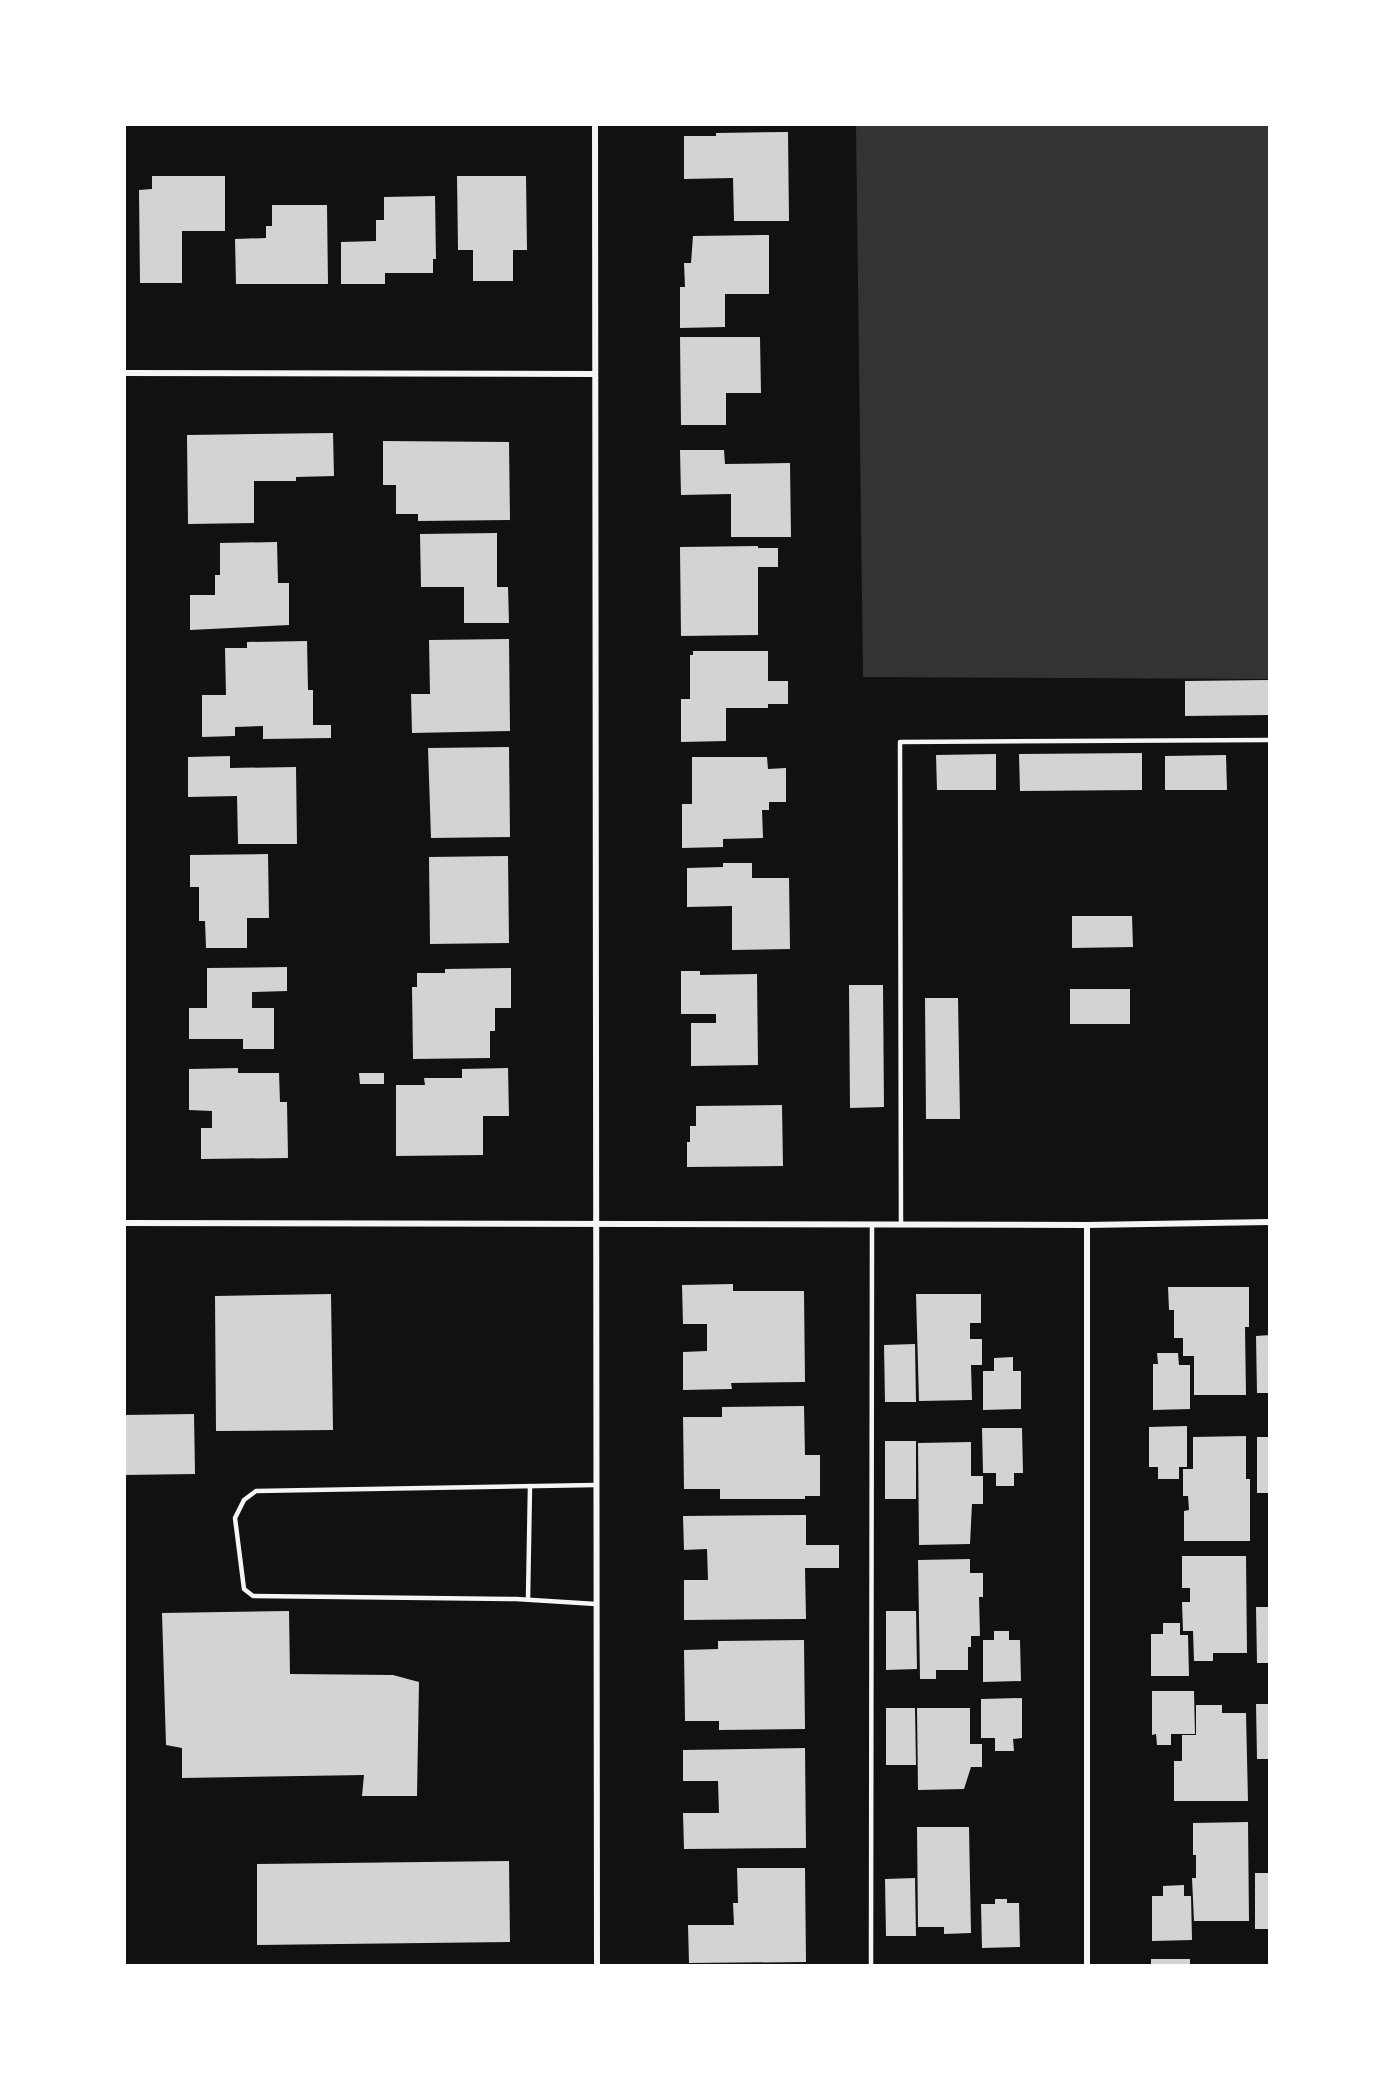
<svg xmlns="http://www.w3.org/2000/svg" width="1394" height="2090" viewBox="0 0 1394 2090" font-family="'Source Sans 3',sans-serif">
<rect width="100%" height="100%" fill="#111"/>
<path fill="#333" d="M856 125 1269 126V679L863 677Z"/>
<g fill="#d3d3d3">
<path d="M788 132 789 221H734L733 178 684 179V136H716V133Z"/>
<path d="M152 176H225V231H182V283H140L139 190 152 189Z"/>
<path d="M457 176H526L527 250H513V281H473V250H458Z"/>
<path d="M435 196 436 259H433V273H385V284H341V242L376 241V220H384V197Z"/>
<path d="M272 205H327L328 284H236L235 239 266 238V226H272Z"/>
<path d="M769 235V294H725V327L680 328V287H685L684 263H691L693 236Z"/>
<path d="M680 337H760L761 393H726V425H681Z"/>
<path d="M333 433 334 476 296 477V481H254V523L188 524 187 435Z"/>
<path d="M383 441 509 442 510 520 418 521V514H396V485H383Z"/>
<path d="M680 450H724L725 464 790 463 791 537H731V494L681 495Z"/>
<path d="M497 533V587H508L509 623H464V587H421L420 534Z"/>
<path d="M277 542 278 583H289V625L190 630V595H215V575H220V543Z"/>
<path d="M758 546V548H778V567H758V635L681 636 680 547Z"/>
<path d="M509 639 510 731 412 733 411 694H430L429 640Z"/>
<path d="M307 641 308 690H313V725H331V738L263 739V726L235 727V736L202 737V695H226L225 648H247V642Z"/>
<path d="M693 651H768V681H788V704H768V708H726V741L681 742V699H690V655H693Z"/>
<path d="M1270 680V715L1185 716V681Z"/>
<path d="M509 747 510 837 431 838 428 748Z"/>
<path d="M1142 753V790L1020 791 1019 754Z"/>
<path d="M996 754V790H937L936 755Z"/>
<path d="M1226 755 1227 790H1165V756Z"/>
<path d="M230 756V768L296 767 297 844H238L237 796 188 797V757Z"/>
<path d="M692 757H767L768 769 786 768V802H769V810H762L763 838 723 839V847L682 848V804H692Z"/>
<path d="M268 854 269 918H247V948H206L205 921H199V887H190V855Z"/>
<path d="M508 856 509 943 430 944 429 857Z"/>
<path d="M723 863H752V878H789L790 949 732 950V906L687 907V868L723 867Z"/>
<path d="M1072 916H1132L1133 947 1072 948Z"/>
<path d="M287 967V991L252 992V1008H274V1049H243V1039H189V1008H207V968Z"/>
<path d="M511 968V1008H495V1031H490V1058L413 1059 412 987H417V973H445V969Z"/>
<path d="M681 971H700V975L757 974 758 1065 691 1066V1023H716V1014H681Z"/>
<path d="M849 985H883L884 1107 850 1108Z"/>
<rect x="1070" y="989" width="60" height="35"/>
<path d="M925 998H958L960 1119H926Z"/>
<path d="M238 1068V1073H279L280 1102H287L288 1158 201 1159V1128H212V1111L189 1110V1069Z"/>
<path d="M508 1068 509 1116H483V1155L396 1156V1085H425L424 1078H462V1069Z"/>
<path d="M359 1073H384V1084H360Z"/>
<path d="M782 1105 783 1166 687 1167V1142H690V1126H696V1106Z"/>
<path d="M733 1284V1291H804L805 1382 731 1383 732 1389 683 1390V1352L707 1351V1324H683L682 1285Z"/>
<path d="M1168 1287H1249V1327H1245L1246 1395H1194V1356H1183V1338H1174V1310H1169Z"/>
<path d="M331 1294 333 1430 216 1431 215 1296Z"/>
<path d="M916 1294H981V1323H970V1339H982V1365H971L972 1400 919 1401Z"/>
<path d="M1270 1335V1393H1257L1256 1336Z"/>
<path d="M915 1344 916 1402H885L884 1345Z"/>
<path d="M1157 1353H1178L1179 1365H1190V1409L1153 1410V1364H1158Z"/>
<path d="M1013 1357V1371H1021V1409L983 1410V1371H994V1358Z"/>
<path d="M804 1406 805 1455H820V1496H805V1499H720V1489H684L683 1417H722V1407Z"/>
<path d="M194 1414 195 1474 124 1475V1415Z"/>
<path d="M1187 1426V1467H1179V1479H1158V1467H1149V1427Z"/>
<path d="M982 1428H1022L1023 1473H1014V1486H996V1473H983Z"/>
<path d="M1246 1436V1479H1250V1541H1184V1511L1189 1510 1188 1496H1183V1469H1193V1437Z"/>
<rect x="1257" y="1437" width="13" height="56"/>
<rect x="885" y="1441" width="31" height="58"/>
<path d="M971 1442V1476H983V1504H972L970 1544 919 1545 918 1443Z"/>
<path d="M806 1515V1545H839V1568H805L806 1619 684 1620V1580H708L707 1549 684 1550 683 1516Z"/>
<path d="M1182 1556H1246L1247 1653H1213V1661H1194L1193 1631H1183L1182 1602H1190V1588H1182Z"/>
<path d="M970 1559V1573H983V1597H979L980 1636H971V1647H968V1670H936V1679H920L918 1560Z"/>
<path d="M1256 1607H1270V1663H1257Z"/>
<path d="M289 1611 290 1674 393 1675 419 1682 417 1796H362L364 1775 182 1778V1748L166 1745 162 1613Z"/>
<path d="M886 1611H916L917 1669 886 1670Z"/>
<path d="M1163 1623H1180V1635H1188L1189 1676H1151V1634H1163Z"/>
<path d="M994 1631H1009V1640H1020L1021 1681 983 1682V1640H994Z"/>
<path d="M804 1640 805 1729 719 1730V1721H685L684 1650 718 1649V1641Z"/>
<path d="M1152 1691H1194L1195 1734H1171V1745H1157L1156 1734 1152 1735Z"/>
<path d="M1022 1698V1738L1013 1739 1014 1751H995V1738H981V1699Z"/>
<path d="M1256 1704H1270V1759H1257Z"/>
<path d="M1196 1705H1222V1713H1246L1248 1801H1174V1761H1182V1735H1196Z"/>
<path d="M886 1708H915L916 1765H886Z"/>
<path d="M917 1708H970V1744H982V1767H971L964 1789 918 1790Z"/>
<path d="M805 1748 806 1848 684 1849 683 1813H719L718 1781H683V1750Z"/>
<path d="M1248 1822 1249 1921H1194L1192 1878H1196V1855H1193V1823Z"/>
<path d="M917 1827H969L971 1933 944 1934V1927H918Z"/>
<path d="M509 1861 510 1942 257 1945V1864Z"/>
<path d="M737 1868H805L806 1962 689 1963 688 1925H734L733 1903H738Z"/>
<rect x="1255" y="1873" width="15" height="56"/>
<path d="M915 1878 916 1936H886L885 1879Z"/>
<path d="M1184 1885V1896H1191L1192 1940 1152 1941V1896H1163V1886Z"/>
<path d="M995 1899H1007V1903H1019L1020 1947 982 1948 981 1904H995Z"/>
<rect x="1151" y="1959" width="39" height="7"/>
</g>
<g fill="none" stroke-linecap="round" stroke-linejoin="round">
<g stroke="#f5f5f5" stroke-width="4.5">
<path d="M901 1225 900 742 1270 740"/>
<path d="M596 1485 256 1491 244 1500 235 1518 244 1589 253 1596 516 1599 596 1604"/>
<path d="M528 1599 530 1486"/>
<path d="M871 1966 872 1225"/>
</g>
<g stroke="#f5f5f5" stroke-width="6">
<path d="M595 124 597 1966"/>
<path d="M124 373 595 374"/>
<path d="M124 1223 1087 1225 1270 1222"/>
<path d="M1087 1225V1966"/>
</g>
</g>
<rect width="1394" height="2090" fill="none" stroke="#ffffff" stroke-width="252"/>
</svg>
